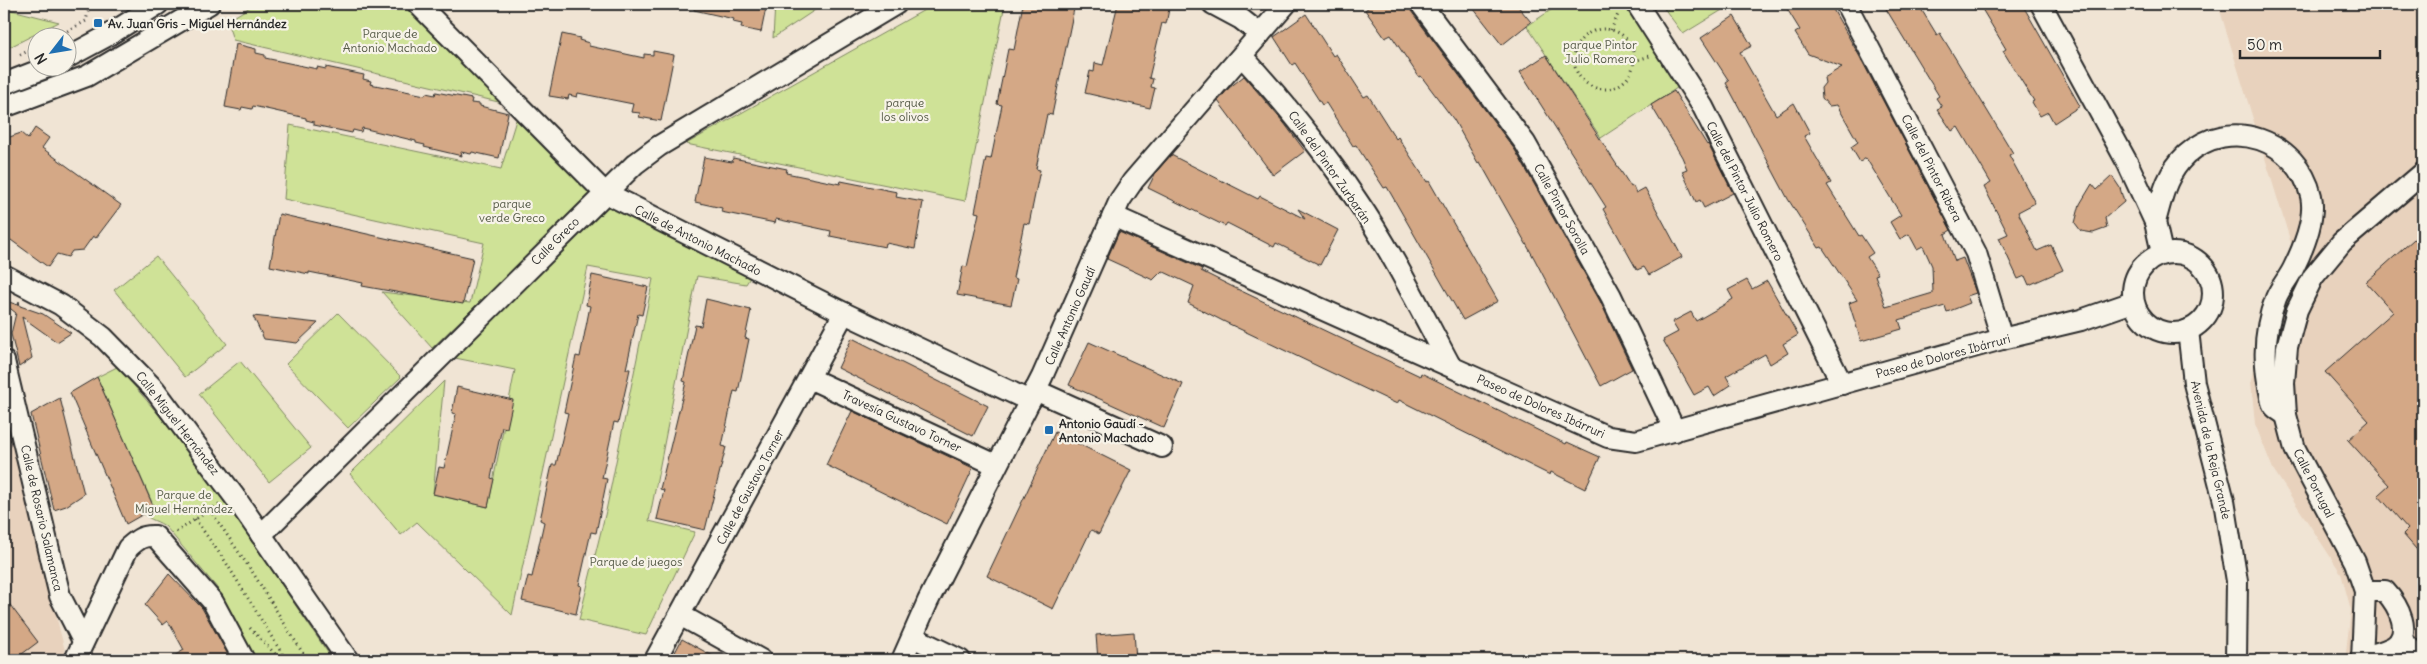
<svg xmlns="http://www.w3.org/2000/svg" width="2427" height="664" viewBox="0 0 2427 664" font-family="Delius,sans-serif">
<rect width="100%" height="100%" fill="#f0e4d4"/>
<filter id="ink" filterUnits="userSpaceOnUse"><feTurbulence type="fractalNoise" baseFrequency=".02" numOctaves="2"/><feDisplacementMap in="SourceGraphic" scale="10" xChannelSelector="R" yChannelSelector="G"/><feConvolveMatrix kernelMatrix="1 2 1 2 8 2 1 2 1" color-interpolation-filters="sRGB"/></filter>
<g filter="url(#ink)">
<g fill="#e8d2bd">
<path d="M2218 4H2423V660H2345L2351 610 2341 573 2273 469 2255 424 2251 381 2265 309 2294 253Z"/>
<path d="M10 432 67 659V660H4V437Z"/>
</g>
<g fill="#cfe297" stroke="#7d8661">
<path d="M255 4H406L507 104 233 40 227 21Z"/>
<path d="M775 4H824L773 38Z"/>
<path d="M935 4H1005L965 201 686 144Z"/>
<path d="M1560 4H1626L1680 86 1601 138 1527 26Z"/>
<path d="M1661 4H1732L1683 34Z"/>
<path d="M4 8 59 22 4 50Z"/>
<path d="M516 120 594 191 432 348 382 292 470 303 484 243 284 199 290 125 501 169Z"/>
<path d="M605 202 751 276 746 284 697 276 649 521 695 532 646 635 579 620 606 511 653 279 588 267 512 615 417 522 401 535 350 474 444 381 433 494 488 507 515 370 450 357Z"/>
<path d="M156 256 227 344 185 377 114 290Z"/>
<path d="M338 313 401 377 348 428 286 364Z"/>
<path d="M240 361 311 448 269 482 199 394Z"/>
<path d="M117 367C199 455 264 561 333 660H256L218 589 166 527C159 521 149 520 144 514L154 507 97 377Z"/>
</g>
<g fill="#d4a886" stroke="#2b2b2b">
<path d="M695 4H746L766 8 761 32 741 28 742 24 733 22 734 19 694 10Z"/>
<path d="M1023 4H1075L1052 115 1047 114 1036 169 1040 170 1029 224 1024 223 1013 278 1017 279 1011 305 957 295 963 266 967 267 979 213 975 212 986 158 991 159 1002 105 997 104 1008 49 1014 50Z"/>
<path d="M1118 4H1170L1166 24 1162 23 1149 78 1153 79 1151 87 1155 88 1150 108 1085 93 1090 71 1094 72 1095 63 1103 65Z"/>
<path d="M1373 4H1409L1411 11 1515 150 1600 301 1632 369 1601 386 1534 258 1480 162 1478 163 1454 120 1421 76 1419 77 1391 35 1385 38 1365 10Z"/>
<path d="M1470 4H1516L1531 22 1502 45Z"/>
<path d="M1784 4H1830L1860 57 1951 230 1945 234 1955 261 1963 258 1976 293 1967 296 1970 303 1947 312 1945 306 1899 320 1902 329 1861 341 1849 303 1857 300 1822 247 1819 248 1788 199 1726 83 1729 81 1701 38 1734 16 1752 46 1740 52 1776 115 1794 103 1810 133 1804 136 1831 183 1827 185 1859 236 1861 235 1873 253 1867 257 1878 274 1875 275 1886 307 1933 293 1932 266 1923 246 1917 249 1909 234 1900 239 1890 222 1901 215 1866 158 1860 162 1851 147 1858 142 1837 105 1829 106 1822 98 1821 88 1825 83 1824 78 1842 67 1808 54 1795 33 1800 30Z"/>
<path d="M1883 4H1918L1937 35 1940 33 2013 153 2009 155 2035 203 2018 212 2037 251 2051 245 2063 270 2029 285 2025 276 2018 279 1999 238 2008 234 1984 187 1991 183 1958 127 1952 131 1937 109 1942 107 1936 98 1939 96Z"/>
<path d="M1979 4H2022L2080 106 2054 123 2048 112 2040 116 2032 102 2034 101 2003 51 2006 49Z"/>
<path d="M1306 14 1333 56 1336 54 1364 97 1368 95 1396 139 1398 137 1427 182 1429 181 1498 301 1463 320 1387 187 1384 188 1356 145 1353 146 1326 103 1322 105 1295 63 1292 65 1274 37Z"/>
<path d="M562 34 580 38 579 40 589 43V46L644 58V54L653 55V51L674 55 661 121 639 117 640 113 631 112 633 104 578 93 577 97 569 95 568 99 549 96Z"/>
<path d="M236 44 256 49V53L265 55V58L317 69V67L326 69V67L364 75 363 79 371 81 370 84 425 95 426 93 435 95 436 92 472 99 471 103 480 104V106L508 113 499 158 472 152 471 154 461 152 462 156 424 147 425 145 416 143V141L362 128 361 132 353 130 352 133 314 125V122L306 120V118L253 106 252 109 242 107 241 110 225 107Z"/>
<path d="M1546 55 1631 187 1633 186 1636 193 1645 188 1682 257 1649 275 1644 267 1637 270 1603 209 1606 207 1520 72Z"/>
<path d="M1244 76 1284 123 1305 151 1273 175 1218 101 1229 88Z"/>
<path d="M1674 91 1707 145 1708 144 1733 193 1704 208 1700 200 1696 202 1682 171 1687 169 1682 157 1651 105Z"/>
<path d="M35 128 49 138 42 148 121 205 96 238 93 236 83 250 72 251 68 257 57 254 48 267 4 235V139L21 133 28 139Z"/>
<path d="M1171 155 1258 199 1260 196 1305 219 1298 209 1338 230 1320 265 1276 243 1274 247 1227 223 1225 226 1148 188 1156 172Z"/>
<path d="M704 157 732 162 733 158 787 169 786 173 840 184 841 181 897 192 896 197 923 202 915 249 886 243 885 247 830 236 831 231 776 219 775 223 721 212 722 208 695 202Z"/>
<path d="M2112 176 2120 188 2124 202 2105 218 2107 228 2093 233 2081 231 2075 223 2080 204 2092 184 2097 190Z"/>
<path d="M279 214 473 258 463 304 362 286 363 283 309 272V274L270 266Z"/>
<path d="M2423 231V557L2403 534 2408 529 2378 495 2389 485 2348 440 2369 421 2325 372 2393 312 2366 282Z"/>
<path d="M1119 232 1202 269 1201 271 1235 288 1420 376 1421 373 1566 444 1567 442 1600 457 1585 489 1551 472 1550 475 1399 400 1397 404 1223 321 1188 303 1194 286 1162 271 1153 280 1107 259Z"/>
<path d="M592 275 648 287 642 315 638 314 626 369H630L618 423 614 422 602 478 607 479 596 533 591 532 579 585 582 586 576 614 522 601 528 576 532 577 544 522 540 520 552 465H556L568 413 564 412 576 356 580 357 590 306 586 305Z"/>
<path d="M1747 280 1752 289 1767 281 1798 335 1783 344 1788 353 1770 364 1765 354 1726 376 1731 385 1714 396 1709 387 1694 395 1663 340 1678 332 1672 322 1691 312 1696 321 1722 306 1733 299 1728 290Z"/>
<path d="M706 299 751 310 745 338 749 339 738 392 734 391 722 446 726 447 705 530 657 519 664 490 660 489 686 382 683 381 695 325 701 326Z"/>
<path d="M19 301 20 306 43 314 71 333 57 342 22 317 32 358 19 367 11 334 16 313 7 306 9 302 18 305Z"/>
<path d="M253 316 318 323 297 343 264 339Z"/>
<path d="M852 338 988 406 973 436 838 368Z"/>
<path d="M1089 342 1183 384 1164 428 1069 385Z"/>
<path d="M97 377 154 508 126 524 70 393Z"/>
<path d="M457 387 513 400 507 428 502 427 491 478 494 479 488 507 433 494 439 467 444 468 456 414 452 413Z"/>
<path d="M60 398 84 494 66 506 54 510 31 414Z"/>
<path d="M852 411 973 468 947 524 826 465Z"/>
<path d="M1055 432 1131 470 1099 534 1091 530 1053 609 987 576Z"/>
<path d="M169 574 202 608 231 660H167L184 650 168 621 163 625 145 605Z"/>
<path d="M4 597 38 642 14 660H4Z"/>
<path d="M1134 632 1136 660H1098L1096 635Z"/>
<path d="M682 639 720 660H671Z"/>
</g>
<g fill="none" stroke-linecap="round" stroke-linejoin="round">
<g stroke="#2b2b2b" stroke-width="24">
<g id="minor">
<path d="M418 4 604 192 844 313 1030 401"/>
<path d="M1213 4 1241 19 1260 34"/>
<path d="M1421 4 1525 143 1611 296 1675 431"/>
<path d="M1637 4 1703 107 1842 384"/>
<path d="M1846 4 1976 253 2002 339"/>
<path d="M2041 4 2128 164 2155 222 2162 253"/>
<path d="M1242 56C1283 101 1322 148 1356 199 1392 251 1420 309 1450 365"/>
<path d="M68 57 107 36 158 4"/>
<path d="M4 84 45 68"/>
<path d="M4 107 87 76 209 4"/>
<path d="M1113 216 1608 437 1636 441 2002 339 2081 320 2133 302"/>
<path d="M2155 222C2162 197 2166 174 2186 155 2230 115 2298 140 2311 196 2316 219 2303 249 2293 269 2288 279 2280 288 2276 298 2264 329 2263 361 2270 392 2271 396 2271 403 2274 406 2277 410 2282 412 2286 415"/>
<circle cx="2173" cy="293" r="40"/>
<path d="M4 275 61 305 103 337 155 390 237 500 348 660"/>
<path d="M2188 330 2194 383 2224 501 2237 581 2236 660"/>
<path d="M4 361 60 596 83 641"/>
<path d="M809 378 996 465"/>
<path d="M1035 390 1162 447"/>
<path d="M261 535 635 164 659 146 896 4"/>
<path d="M680 615 761 660"/>
<path d="M913 637 960 660"/>
<path d="M2401 639 2422 660"/>
<path d="M2362 657C2372 655 2383 652 2393 647 2414 634 2398 605 2385 591H2365"/>
<path d="M75 660 128 548C137 540 142 535 155 536L213 602 244 660"/>
<path d="M655 660 844 313"/>
<path d="M902 660 928 601 1042 377 1120 200 1133 181 1286 4"/>
<path d="M2362 660 2365 591 2355 562 2295 449 2286 415 2284 383 2287 347 2297 310 2313 277 2342 242 2423 173"/>
</g>
</g>
<g stroke="#2b2b2b" stroke-width="3" stroke-dasharray="1 4" stroke-linecap="butt">
<path d="M1664 9 1671 4"/>
<circle cx="1604" cy="59" r="30"/>
<path d="M1611 30 1619 12"/>
<path d="M54 38 86 21 90 4"/>
<path d="M20 55 38 46"/>
<path d="M1634 61 1650 56"/>
<path d="M210 510 253 573 307 660"/>
<path d="M195 519 225 561 286 660"/>
<path d="M176 532 219 504"/>
<path d="M250 628 281 660"/>
</g>
<use href="#minor" stroke="#f7f3e8" stroke-width="20"/>
</g>
</g>
<g fill="#1f6fb2" stroke="#f7f3e8" stroke-width="2">
<rect x="93" y="18" width="10" height="10" rx="2.5"/>
<rect x="1044" y="425" width="10" height="10" rx="2.5"/>
</g>
<g text-anchor="middle" dominant-baseline="central" stroke-width="4.5" stroke-linejoin="round" paint-order="stroke">
<g font-size="12" font-weight="bold" fill="#2b2b2b" stroke="#f7f3e8" text-anchor="start">
<text x="108" y="23">Av. Juan Gris - Miguel Hernández</text>
<text x="1059" y="423">Antonio Gaudí -<tspan x="1059" dy="14">Antonio Machado</tspan></text>
</g>
<g font-size="12" fill="#545946" stroke="#f7f3e8">
<text x="390" y="33">Parque de<tspan x="390" dy="14">Antonio Machado</tspan></text>
<text x="1600" y="44">parque Pintor<tspan x="1600" dy="14">Julio Romero</tspan></text>
<text x="905" y="102">parque<tspan x="905" dy="14">los olivos</tspan></text>
<text x="512" y="203">parque<tspan x="512" dy="14">verde Greco</tspan></text>
<text x="184" y="494">Parque de<tspan x="184" dy="14">Miguel Hernández</tspan></text>
<text x="636" y="561">Parque de juegos</text>
</g>
<g font-size="12" fill="#2b2b2b" stroke="#f7f3e8">
<text transform="translate(1330 167) rotate(55)">Calle del Pintor Zurbarán</text>
<text transform="translate(1932 168) rotate(63)">Calle del Pintor Ribera</text>
<text transform="translate(1745 191) rotate(63)">Calle del Pintor Julio Romero</text>
<text transform="translate(1562 209) rotate(61)">Calle Pintor Sorolla</text>
<text transform="translate(698 240) rotate(27)">Calle de Antonio Machado</text>
<text transform="translate(555 241) rotate(-45)">Calle Greco</text>
<text transform="translate(1070 316) rotate(-66)">Calle Antonio Gaudí</text>
<text transform="translate(1943 356) rotate(-15)">Paseo de Dolores Ibárruri</text>
<text transform="translate(1541 406) rotate(24)">Paseo de Dolores Ibárruri</text>
<text transform="translate(902 421) rotate(25)">Travesía Gustavo Torner</text>
<text transform="translate(178 423) rotate(52)">Calle Miguel Hernández</text>
<text transform="translate(2211 450) rotate(77)">Avenida de la Reja Grande</text>
<text transform="translate(2314 483) rotate(63)">Calle Portugal</text>
<text transform="translate(750 487) rotate(-62)">Calle de Gustavo Torner</text>
<text transform="translate(42 518) rotate(77)">Calle de Rosario Salamanca</text>
</g>
</g>
<rect width="2427" height="664" fill="none" stroke="#f7f3e8" stroke-width="20"/>
<rect x="10" y="10" width="2407" height="644" fill="none" stroke="#2b2b2b" stroke-width="2" filter="url(#ink)"/>
<g transform="translate(52 52) rotate(239)"><circle r="24" fill="#f7f3e8" stroke="#a5a39c"/>
<path d="M0-4L9 19L0 12L-9 19Z" fill="#1f6fb2"/>
<text y="-8" font-size="14" font-weight="bold" text-anchor="middle" fill="#2b2b2b">N</text>
</g>
<path d="M2240 50v8h140v-8" fill="none" stroke="#2b2b2b" stroke-width="2.5"/>
<text x="2247" y="50" font-size="15" fill="#2b2b2b" stroke="#f7f3e8" stroke-width="4" paint-order="stroke">50 m</text>
</svg>
